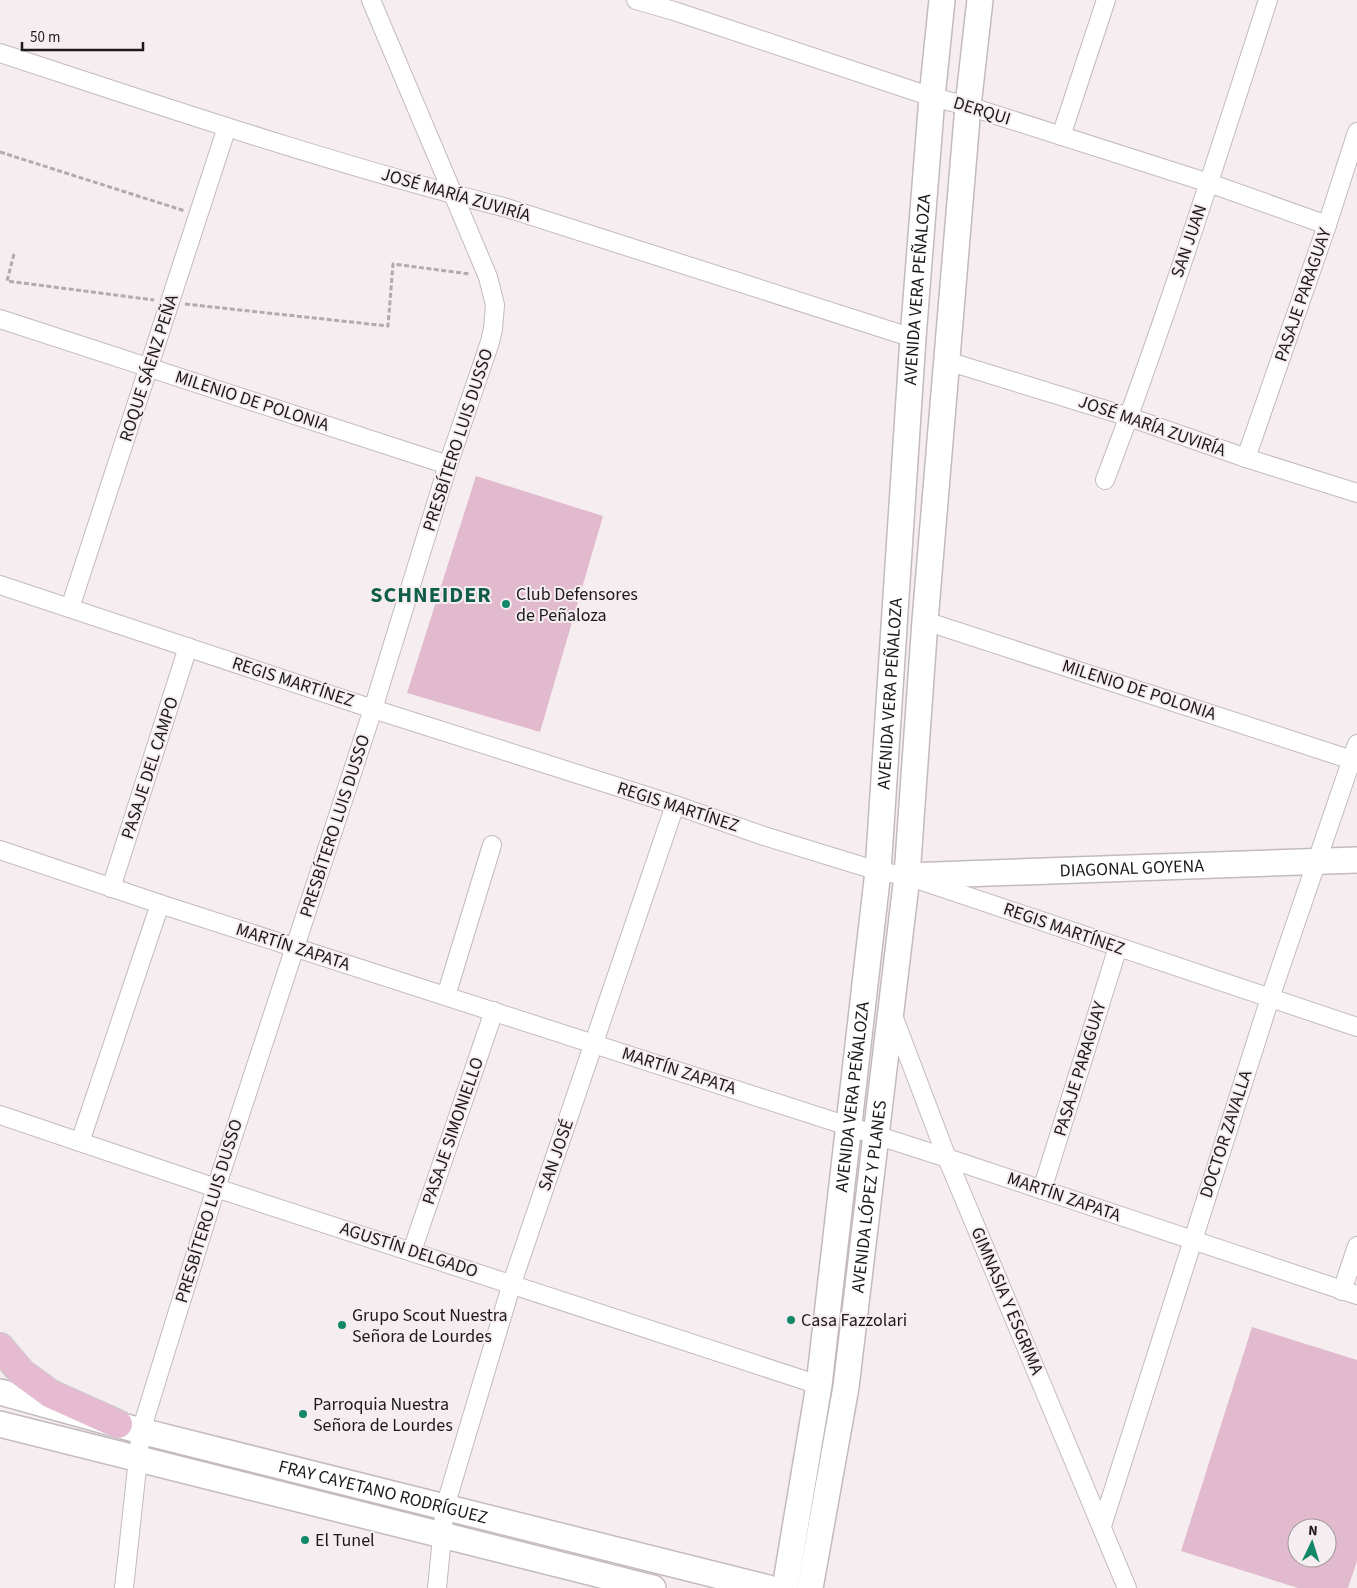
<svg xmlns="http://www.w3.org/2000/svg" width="1357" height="1588" viewBox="0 0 1357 1588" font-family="'Source Sans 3',sans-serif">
<rect width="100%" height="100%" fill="#f6edf1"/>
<g fill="#e2bace" fill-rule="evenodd">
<path d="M476 476 603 516 540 732 407 693Z"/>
<path d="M1252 1327 1357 1360V1561L1348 1588H1298L1181 1551ZM1297 1528H1327V1558H1297Z"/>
</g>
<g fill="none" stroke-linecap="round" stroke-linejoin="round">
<g stroke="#c3babe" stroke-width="20">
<g id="street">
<path d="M636 0 674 11 932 97 968 106 1209 183 1327 225"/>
<path d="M0 53C168 108 335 165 507 208L913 338"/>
<path d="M1061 136 1106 0"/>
<path d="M0 319 448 465"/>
<path d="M947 361 1129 417 1246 458 1357 493"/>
<path d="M1246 458 1327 225 1357 132"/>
<path d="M1105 480C1165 322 1216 161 1268 0"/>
<path d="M0 585 373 709 675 805 764 836 878 871 907 876 1357 1027"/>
<path d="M70 608 227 127"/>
<path d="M925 621 1352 760"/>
<path d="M0 850 160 904 947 1158 1357 1295"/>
<path d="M111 888 188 647"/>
<path d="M446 996 492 845"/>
<path d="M892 1013 947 1158 1127 1588"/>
<path d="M0 1115 216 1188 819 1385"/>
<path d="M80 1142 160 904"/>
<path d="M1042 1190 1118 947"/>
<path d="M412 1251 494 1011"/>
<path d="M1342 1291 1357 1246"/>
<path d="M1102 1526 1270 998 1357 744"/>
<path d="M124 1588 141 1431 216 1188 373 709 448 465 490 342 493 329 495 305 488 277 371 0"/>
<path d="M437 1588 445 1507 512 1283 675 805"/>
</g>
</g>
<g stroke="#c3babe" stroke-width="28">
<g id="secondary">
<path id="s1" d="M907 876 1357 860"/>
<path id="s2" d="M0 1392 141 1431 768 1588"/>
<path d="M0 1424 653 1588"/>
<path id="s3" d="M785 1588 819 1385 878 871 913 338 932 97 942 0"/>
<path id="s4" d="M810 1588 846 1387 907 876 925 621 968 106 980 0"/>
</g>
</g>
<g stroke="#cdcccd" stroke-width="30">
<path id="primary" d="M0 1347 21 1372 51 1394 118 1424"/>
</g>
<g stroke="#b1aaae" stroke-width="3" stroke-dasharray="5 2.5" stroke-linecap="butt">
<path d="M0 152 185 211"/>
<path d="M14 254 7 281 154 300"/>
<path d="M185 304 388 326 393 264 470 274"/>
</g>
<use href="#street" stroke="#fff" stroke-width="18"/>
<use href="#secondary" stroke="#fff" stroke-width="25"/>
<use href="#primary" stroke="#e6bbd1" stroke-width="28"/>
</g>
<g fill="#128869" stroke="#f6edf1" stroke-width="2">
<circle cx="506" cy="604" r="5"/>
<circle cx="791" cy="1320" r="5"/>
<circle cx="342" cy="1325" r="5"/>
<circle cx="303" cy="1414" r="5"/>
<circle cx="305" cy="1540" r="5"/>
</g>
<g text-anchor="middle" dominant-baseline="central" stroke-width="4" stroke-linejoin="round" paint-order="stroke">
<g font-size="18" fill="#1c191b" stroke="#f6edf1">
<text transform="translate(982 111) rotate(17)">DERQUI</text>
<text transform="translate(456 195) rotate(16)">JOSÉ MARÍA ZUVIRÍA</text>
<text transform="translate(1189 241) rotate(-71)">SAN JUAN</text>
<text stroke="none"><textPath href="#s3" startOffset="1306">AVENIDA VERA PEÑALOZA</textPath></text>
<text transform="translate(1303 295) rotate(-71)">PASAJE PARAGUAY</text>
<text transform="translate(149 368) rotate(-72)">ROQUE SÁENZ PEÑA</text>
<text transform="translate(252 401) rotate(18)">MILENIO DE POLONIA</text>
<text transform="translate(1152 426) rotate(19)">JOSÉ MARÍA ZUVIRÍA</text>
<text transform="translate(458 440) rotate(-72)">PRESBÍTERO LUIS DUSSO</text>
<text transform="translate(293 682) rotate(18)">REGIS MARTÍNEZ</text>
<text transform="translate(1139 690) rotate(18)">MILENIO DE POLONIA</text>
<text stroke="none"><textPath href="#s3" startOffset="901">AVENIDA VERA PEÑALOZA</textPath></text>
<text transform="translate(150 768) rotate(-72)">PASAJE DEL CAMPO</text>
<text transform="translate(678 807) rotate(18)">REGIS MARTÍNEZ</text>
<text transform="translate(335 826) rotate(-72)">PRESBÍTERO LUIS DUSSO</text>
<text stroke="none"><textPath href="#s1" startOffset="225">DIAGONAL GOYENA</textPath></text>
<text transform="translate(1064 929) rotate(19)">REGIS MARTÍNEZ</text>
<text transform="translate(293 947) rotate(18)">MARTÍN ZAPATA</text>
<text transform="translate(1080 1069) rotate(-73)">PASAJE PARAGUAY</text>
<text transform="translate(679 1071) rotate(18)">MARTÍN ZAPATA</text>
<text stroke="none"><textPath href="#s3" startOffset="496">AVENIDA VERA PEÑALOZA</textPath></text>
<text transform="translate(453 1131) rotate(-71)">PASAJE SIMONIELLO</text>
<text transform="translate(1226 1134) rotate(-72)">DOCTOR ZAVALLA</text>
<text transform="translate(556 1155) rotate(-71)">SAN JOSÉ</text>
<text stroke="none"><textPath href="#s4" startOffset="396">AVENIDA LÓPEZ Y PLANES</textPath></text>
<text transform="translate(1064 1197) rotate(19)">MARTÍN ZAPATA</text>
<text transform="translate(209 1211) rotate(-73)">PRESBÍTERO LUIS DUSSO</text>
<text transform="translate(409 1250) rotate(18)">AGUSTÍN DELGADO</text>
<text transform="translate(1007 1301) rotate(67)">GIMNASIA Y ESGRIMA</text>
<text stroke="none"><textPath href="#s2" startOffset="396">FRAY CAYETANO RODRÍGUEZ</textPath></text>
</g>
<g font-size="18" fill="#1c191b" stroke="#f6edf1" text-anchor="start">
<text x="516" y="594">Club Defensores<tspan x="516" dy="21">de Peñaloza</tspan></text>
<text x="352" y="1315">Grupo Scout Nuestra<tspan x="352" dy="21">Señora de Lourdes</tspan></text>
<text x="801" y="1320">Casa Fazzolari</text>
<text x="313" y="1404">Parroquia Nuestra<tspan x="313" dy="21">Señora de Lourdes</tspan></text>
<text x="315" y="1540">El Tunel</text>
</g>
<g font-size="22" font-weight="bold" letter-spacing="1" fill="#115e48" stroke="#f6edf1">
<text x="431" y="595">SCHNEIDER</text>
</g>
</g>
<g transform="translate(1312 1543) rotate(4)"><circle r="24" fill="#f6edf1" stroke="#9f989b"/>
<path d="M0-4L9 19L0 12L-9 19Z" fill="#128869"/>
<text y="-8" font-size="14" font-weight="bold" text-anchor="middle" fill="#1c191b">N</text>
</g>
<path d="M22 42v8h121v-8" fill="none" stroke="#1c191b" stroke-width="2.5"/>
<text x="30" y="42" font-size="15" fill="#1c191b" stroke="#f6edf1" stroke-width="4" paint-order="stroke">50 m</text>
</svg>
